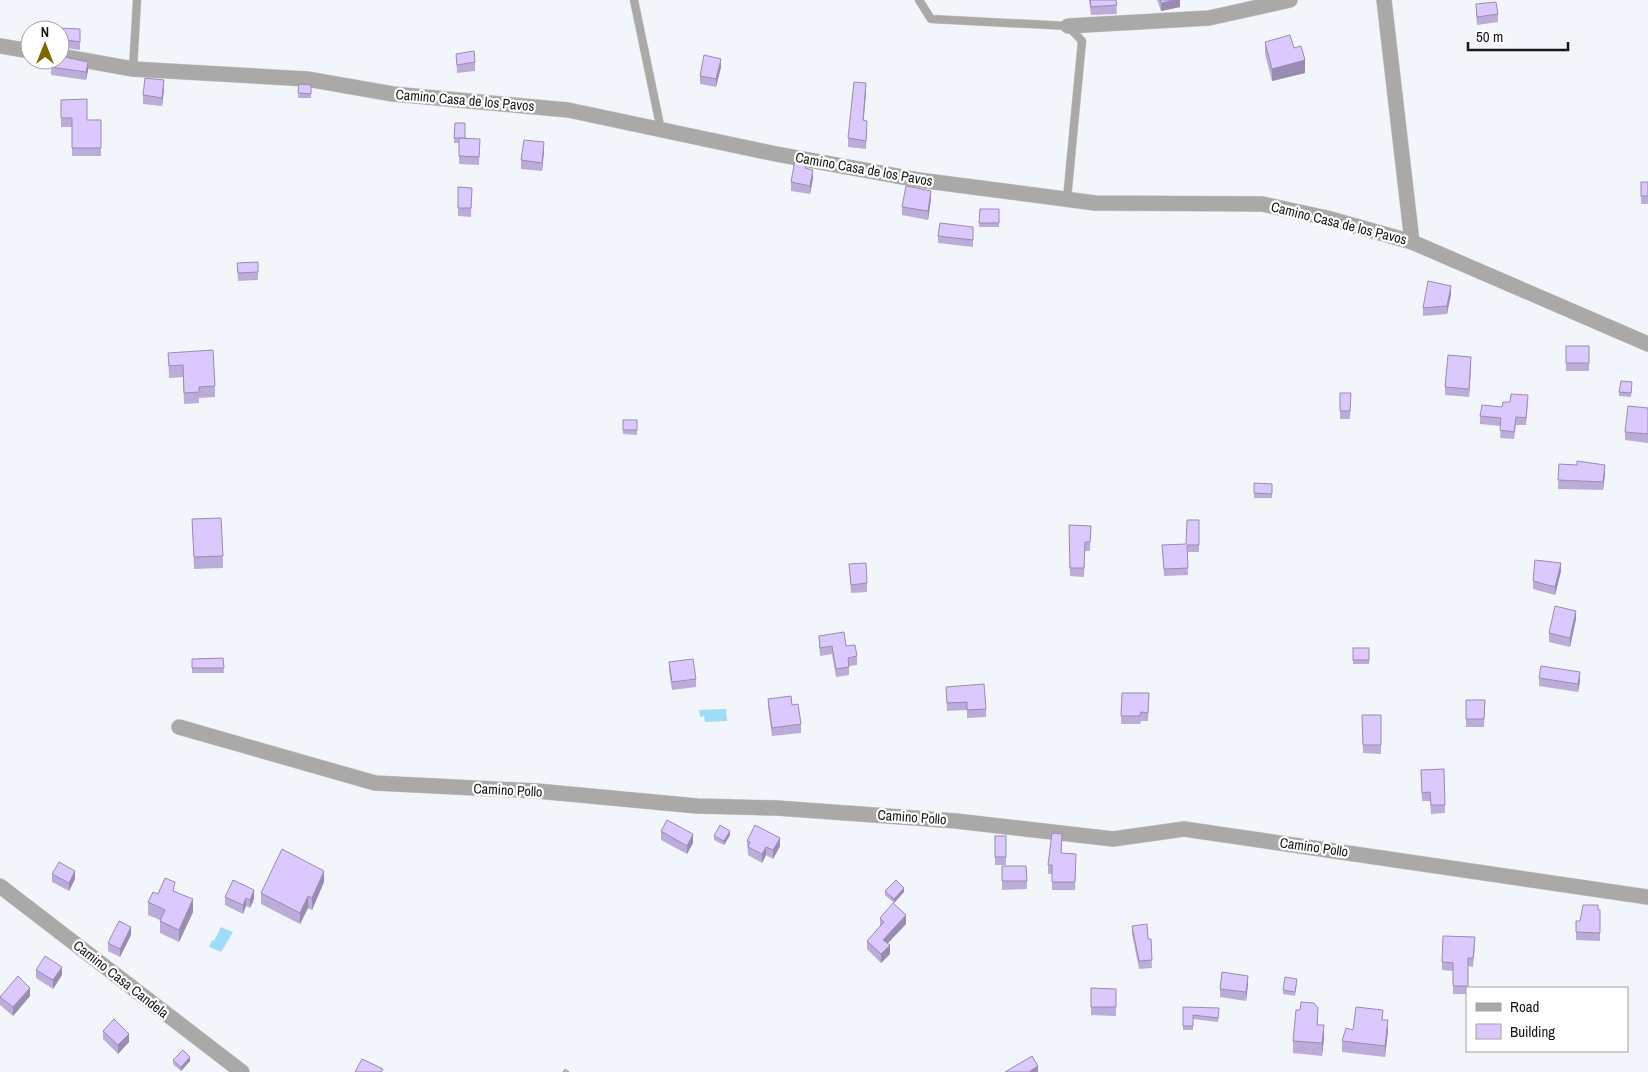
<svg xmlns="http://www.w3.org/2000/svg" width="1648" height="1072" viewBox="0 0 1648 1072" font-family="'Archivo Narrow',sans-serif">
<rect width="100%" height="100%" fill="#f2f5fa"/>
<g fill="#9edcf8">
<path d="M726 709 727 721 705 722 704 716 700 717 699 710Z"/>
<path d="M221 927 233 932 221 952 209 947 212 940 214 941Z"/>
</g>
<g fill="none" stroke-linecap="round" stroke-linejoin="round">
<g stroke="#cfd1d6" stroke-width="9">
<g id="lane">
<path d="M634 0 661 130"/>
<path d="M919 0 931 19 1068 26 1082 41 1067 199"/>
<path d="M133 69 137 0"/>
</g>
</g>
<g stroke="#cfd1d6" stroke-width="16">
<g id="street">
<path d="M1384 0 1412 242"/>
<path d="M1068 26 1209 18 1290 0"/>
<path d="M0 46 30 51"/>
<path d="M60 56 133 69 307 79 393 94 568 110 776 154 919 180 1095 203 1262 204 1327 218 1412 242 1648 344"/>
<path d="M179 727 375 783 537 791 697 806 777 808 956 821 1113 839 1184 829 1648 897"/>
<path d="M0 886 242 1072"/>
</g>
</g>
<use href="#lane" stroke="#aba9a7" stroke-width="8"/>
<use href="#street" stroke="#aba9a7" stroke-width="15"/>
</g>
<g fill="#bcacd9">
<path d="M1089 0H1116L1117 14 1091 15Z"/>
<path d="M1157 0H1180V7L1161 11Z"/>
<path d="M1476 4 1498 14V22L1477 25 1476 13Z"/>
<path d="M80 29V50L60 47V30Z"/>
<path d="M1265 42 1294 48 1305 73 1272 81 1265 54Z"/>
<path d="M456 54 475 62V71L457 73Z"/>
<path d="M51 67 88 70 86 80 51 75Z"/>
<path d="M721 67 716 87 700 84V76Z"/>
<path d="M299 84 311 85V98H298Z"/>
<path d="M164 89 162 106 143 104V95Z"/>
<path d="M866 92 863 120 867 129 866 149 848 147V138Z"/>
<path d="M61 100 87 120H101V156H72V127H61Z"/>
<path d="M455 123 465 138 480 139 479 165 459 164V143H454Z"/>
<path d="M544 151 542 171 521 169V160Z"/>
<path d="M806 169 813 178 810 194 791 191V182Z"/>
<rect x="1641" y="182" width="7" height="22"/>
<path d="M458 187 472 188 471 217 458 216Z"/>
<path d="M931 199 928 220 902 215V207Z"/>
<path d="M980 209H999V227H979Z"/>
<path d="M973 227V247L938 243V236Z"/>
<path d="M258 262V280L238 281 237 263Z"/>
<path d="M1451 294 1447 314 1423 316V308Z"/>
<rect x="1566" y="346" width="23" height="25"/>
<path d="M168 353 215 386V397L199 398V403L184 404 183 377 169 378Z"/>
<path d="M1471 366 1469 397 1445 395V387Z"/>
<path d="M1632 386 1631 397 1619 396V392Z"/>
<path d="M1340 393H1351L1350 419H1340Z"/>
<path d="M1528 403 1526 425H1516L1514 439 1500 438 1501 426 1480 424V416L1502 407Z"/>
<path d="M1648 408V443L1625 440V432Z"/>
<path d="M623 420H637V435L623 434Z"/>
<path d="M1559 464 1577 465 1605 474 1603 490 1558 489Z"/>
<path d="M1254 483 1272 484V498H1254Z"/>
<path d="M192 519 223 556V568L194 569Z"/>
<path d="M1199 520V552H1187L1188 575 1164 576 1162 545 1186 544Z"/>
<path d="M1069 525 1091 526 1090 551H1085L1084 577 1070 576Z"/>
<path d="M849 564 867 583V592L851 593Z"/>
<path d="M1561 571 1555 595 1533 589V581Z"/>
<path d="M1576 619 1570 647 1549 642V633Z"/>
<path d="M819 636 846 646 857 656V665L849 666V675L836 677 832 654 820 656 819 644Z"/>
<rect x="1353" y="648" width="16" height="16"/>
<path d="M223 658 224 673H192V659Z"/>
<path d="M669 662 696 679V687L672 690 669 671Z"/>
<path d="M1539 678 1580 681 1578 692 1539 686Z"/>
<path d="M946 687 986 709V717L967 718V710L947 711Z"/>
<path d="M1122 693H1149L1148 721H1141L1140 724H1121Z"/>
<path d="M768 699 801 724V733L772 736 768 707Z"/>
<path d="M1466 700H1485L1484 727H1466Z"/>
<path d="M1362 715H1381V754L1363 753Z"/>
<path d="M1444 769 1445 813 1431 814 1430 801H1422L1421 770Z"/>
<path d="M661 831 693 843 687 854 661 840Z"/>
<path d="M730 835 724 845 714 840V836Z"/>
<rect x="995" y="836" width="11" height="29"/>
<path d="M747 841 780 846 773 859 766 855 762 863 748 855Z"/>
<path d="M1062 843 1061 853 1076 854 1075 890H1052V874H1048V865Z"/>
<path d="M1002 866H1026L1027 889 1002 890Z"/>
<path d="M52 874 75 879 69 891 52 882Z"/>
<path d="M324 882 312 910 308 908 300 924 261 904V893Z"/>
<path d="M175 891 193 912 179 942 160 933V920L148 915V902L158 894Z"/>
<path d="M885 891 904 892 894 903 885 895Z"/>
<path d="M225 897 254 899 250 908 246 906 243 914 225 905Z"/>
<path d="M1598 910H1600V941L1576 940V921H1580Z"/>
<path d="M880 918 906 924 888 943 890 954 881 963 867 949V941L880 926Z"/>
<path d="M1132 926 1148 939H1151L1152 968 1139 969 1132 934Z"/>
<path d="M131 935 120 957 108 951V943Z"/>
<path d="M1475 946 1473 967 1468 966 1467 994H1453V971L1442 970V962Z"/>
<path d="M36 970 62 975 53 989 36 978Z"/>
<path d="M1297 983 1295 996 1283 994V990Z"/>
<path d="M1248 984 1246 1001 1220 997V989Z"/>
<path d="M1091 988 1116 989V1016L1091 1015Z"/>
<path d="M30 996 13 1016 0 1005V997Z"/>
<path d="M1183 1007 1219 1012 1218 1022 1193 1019V1030H1183Z"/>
<path d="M1383 1020 1388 1031 1385 1057 1342 1052V1041L1353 1030Z"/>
<path d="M1318 1021V1025L1324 1038 1322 1056 1293 1053V1041Z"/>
<path d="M103 1031 129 1042 118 1054 103 1039Z"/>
<path d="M173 1060 190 1061 181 1071 173 1064Z"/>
</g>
<g fill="#998cb0">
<path d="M1175 0H1180V7L1161 11V3Z"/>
<path d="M721 59V67L716 87V79Z"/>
<path d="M1305 60V73L1272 81V69Z"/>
<path d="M88 62V70L86 80V72Z"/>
<path d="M164 80V89L162 106V98Z"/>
<path d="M866 83V92L863 129V120Z"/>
<path d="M544 142V151L542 171V163Z"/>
<path d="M813 170V178L810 194V186Z"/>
<path d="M931 191V199L928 220V211Z"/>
<path d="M1451 286V294L1447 314V306Z"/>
<path d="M1471 357V366L1469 397V389Z"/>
<path d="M1605 465V474L1603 490V482Z"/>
<path d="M1561 563V571L1555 595V587Z"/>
<path d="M1576 611V619L1570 647V638Z"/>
<path d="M1580 672V681L1578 692V684Z"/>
<path d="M730 831V835L724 845V841Z"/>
<path d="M693 834V843L687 854V846Z"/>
<path d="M780 838V846L773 859V850Z"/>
<path d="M766 847V855L762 863V854Z"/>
<path d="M75 871V879L69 891V883Z"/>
<path d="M324 871V882L312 910V898Z"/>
<path d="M904 888V892L894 903V899Z"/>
<path d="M254 890V899L250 908V900Z"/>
<path d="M308 896V908L300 924V913Z"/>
<path d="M246 898V906L243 914V905Z"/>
<path d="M193 899V912L179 942V930Z"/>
<path d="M906 915V924L883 948V940Z"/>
<path d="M131 927V935L120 957V949Z"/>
<path d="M890 945V954L881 963V954Z"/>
<path d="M62 967V975L53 989V980Z"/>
<path d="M1248 976V984L1246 1001V992Z"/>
<path d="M30 988V996L13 1016V1007Z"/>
<path d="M1388 1020V1031L1385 1057V1046Z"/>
<path d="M1324 1025V1038L1322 1056V1043Z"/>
<path d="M129 1034V1042L118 1054V1045Z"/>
<path d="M190 1057V1061L181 1071V1067Z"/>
<path d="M1038 1066V1072H1030V1071Z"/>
</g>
<g fill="#dbc8fc" stroke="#998cb0">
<path d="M1090 0H1116L1117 5 1091 7Z"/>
<path d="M1160 0H1175L1161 3Z"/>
<path d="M1496 2 1498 14 1477 17 1476 4Z"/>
<path d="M59 28 80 29V42L60 39V30H59Z"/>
<path d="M1290 35 1294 48 1301 46 1305 60 1272 69 1265 42Z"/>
<path d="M474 51 475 62 457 65 456 54Z"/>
<path d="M704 55 721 59 716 79 700 76Z"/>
<path d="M60 56 88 62 86 72 51 67 52 60H60Z"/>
<path d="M145 78 164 80 162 98 143 95Z"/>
<path d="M854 82 866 83 863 120 867 121 866 141 848 138Z"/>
<path d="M299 84 311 85V94L298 93Z"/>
<path d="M87 99V120H101V148H72V118H61V100Z"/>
<path d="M455 123H465V138H454Z"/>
<path d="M459 138 480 139 479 157 459 156Z"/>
<path d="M524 140 544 142 542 163 521 160Z"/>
<path d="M795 160 806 162 805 168 813 170 810 186 791 182Z"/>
<rect x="1641" y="182" width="7" height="14"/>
<path d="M906 186 931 191 928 211 902 207Z"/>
<path d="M458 187 472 188 471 208H458Z"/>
<path d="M980 209H999V223H979Z"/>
<path d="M940 223 973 227V240L938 236Z"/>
<path d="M258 262V272L238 273 237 263Z"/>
<path d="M1428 281 1451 286 1447 306 1423 308Z"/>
<rect x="1566" y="346" width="23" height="17"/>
<path d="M213 350 215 386 199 387V392L184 393 183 365 169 366 168 353Z"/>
<path d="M1448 355 1471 357 1469 389 1445 387Z"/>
<path d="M1621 381 1632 382 1631 393 1619 392Z"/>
<path d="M1340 393H1351L1350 411H1340Z"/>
<path d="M1511 394 1528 395 1526 418 1516 417 1514 432 1500 430 1501 418 1480 416 1482 405 1502 407 1503 402H1510Z"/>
<path d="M1628 406 1648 408V434L1625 432Z"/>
<rect x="623" y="420" width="14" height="10"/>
<path d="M1577 461 1605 465 1603 482 1558 480 1559 464 1577 465Z"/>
<path d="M1254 483 1272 484V494L1254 493Z"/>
<path d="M221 518 223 556 194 557 192 519Z"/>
<path d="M1187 520H1199V545H1187L1188 568 1164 569 1162 545 1186 544Z"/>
<path d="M1069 525 1091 526 1090 542H1085L1084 568H1070Z"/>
<path d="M1535 560 1561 563 1555 587 1533 581Z"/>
<path d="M866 563 867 583 851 585 849 564Z"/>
<path d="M1555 606 1576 611 1570 638 1549 633Z"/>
<path d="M844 632 846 646 855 645 857 656 848 658 849 667 836 669 832 646 820 648 819 636Z"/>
<rect x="1353" y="648" width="16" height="12"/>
<path d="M223 658 224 668H192V659Z"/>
<path d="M693 659 696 679 672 682 669 662Z"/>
<path d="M1541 666 1580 672 1578 684 1539 678Z"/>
<path d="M984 684 986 709 967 710V702L947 703 946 687Z"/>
<path d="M1122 693H1149L1148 713 1141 712 1140 716H1121Z"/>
<path d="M791 696 792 705 798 704 801 724 772 728 768 699Z"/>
<path d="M1466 700H1485L1484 719H1466Z"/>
<path d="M1362 715H1381V745H1363Z"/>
<path d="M1444 769 1445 805H1431L1430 792 1422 793 1421 770Z"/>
<path d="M667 820 693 834 687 846 661 831Z"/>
<path d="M720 825 730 831 724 841 714 836Z"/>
<path d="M755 825 780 838 773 850 766 847 762 854 748 847 750 842 747 841Z"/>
<path d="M1052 833 1062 834 1061 853 1076 854 1075 882H1052V865H1048Z"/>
<rect x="995" y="836" width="11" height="21"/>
<path d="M282 849 324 871 312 898 308 896 300 913 261 893Z"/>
<path d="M59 862 75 871 69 883 52 874Z"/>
<path d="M1002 866H1026L1027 881H1002Z"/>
<path d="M165 878 175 882 173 891 193 899 179 930 160 921 165 910 148 902 153 892 158 894Z"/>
<path d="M233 880 254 890 250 900 246 898 243 905 225 897Z"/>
<path d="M896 880 904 888 894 899 885 891Z"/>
<path d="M893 903 906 915 883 940 890 945 881 954 867 941 884 922 880 918Z"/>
<path d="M1583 905H1598V910H1600V933L1576 932V921H1580Z"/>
<path d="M119 921 131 927 120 949 108 943Z"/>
<path d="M1147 924 1148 939H1151L1152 960 1139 961 1132 926Z"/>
<path d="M1443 936 1475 937 1473 958H1468V986H1453V963L1442 962Z"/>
<path d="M45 956 62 967 53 980 36 970Z"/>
<path d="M1222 972 1248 976 1246 992 1220 989Z"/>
<path d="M18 976 30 988 13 1007 0 997Z"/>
<path d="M1285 977 1297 979 1295 992 1283 990Z"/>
<path d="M1091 988 1116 989V1007H1091Z"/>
<path d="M1301 1002 1314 1003 1318 1008 1317 1025H1324L1322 1043 1293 1041 1296 1010H1300Z"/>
<path d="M1183 1007 1219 1008 1218 1018 1193 1015V1026H1183Z"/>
<path d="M1356 1007 1383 1010 1382 1020H1388L1385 1046 1342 1041 1346 1028 1353 1030Z"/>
<path d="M114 1019 129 1034 118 1045 103 1031Z"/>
<path d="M183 1050 190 1057 181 1067 173 1060Z"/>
<path d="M1032 1056 1038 1066 1030 1071 1031 1072H1005Z"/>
<path d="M362 1059 383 1069 381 1072H355Z"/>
<path d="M565 1069 569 1072H563Z"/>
</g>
<g text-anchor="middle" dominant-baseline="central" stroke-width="4.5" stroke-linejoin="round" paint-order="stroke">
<g font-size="14" fill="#161718" stroke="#fff">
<text transform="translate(465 100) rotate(5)">Camino Casa de los Pavos</text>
<text transform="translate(864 169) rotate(10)">Camino Casa de los Pavos</text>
<text transform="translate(1339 223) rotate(14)">Camino Casa de los Pavos</text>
<text transform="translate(508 790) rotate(3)">Camino Pollo</text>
<text transform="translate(912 817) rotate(4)">Camino Pollo</text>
<text transform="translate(1314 847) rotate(8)">Camino Pollo</text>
<text transform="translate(121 979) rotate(38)">Camino Casa Candela</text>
</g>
</g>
<rect x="1466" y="987" width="162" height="65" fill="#ffffff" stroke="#a2a2a3"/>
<rect x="1476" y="1003" width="25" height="8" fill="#aba9a7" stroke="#a2a2a3"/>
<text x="1510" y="1012" font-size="15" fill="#161718">Road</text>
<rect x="1476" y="1024" width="25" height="15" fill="#dbc8fc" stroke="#a2a2a3"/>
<text x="1510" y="1037" font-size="15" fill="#161718">Building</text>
<g transform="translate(45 45)"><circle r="24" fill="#ffffff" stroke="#a2a2a3"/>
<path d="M0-4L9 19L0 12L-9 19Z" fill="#7d6900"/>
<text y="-8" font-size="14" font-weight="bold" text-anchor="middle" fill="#161718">N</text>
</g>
<path d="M1468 42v8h100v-8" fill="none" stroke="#161718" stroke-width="2.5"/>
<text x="1476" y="42" font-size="15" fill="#161718" stroke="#ffffff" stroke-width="4" paint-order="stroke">50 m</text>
</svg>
